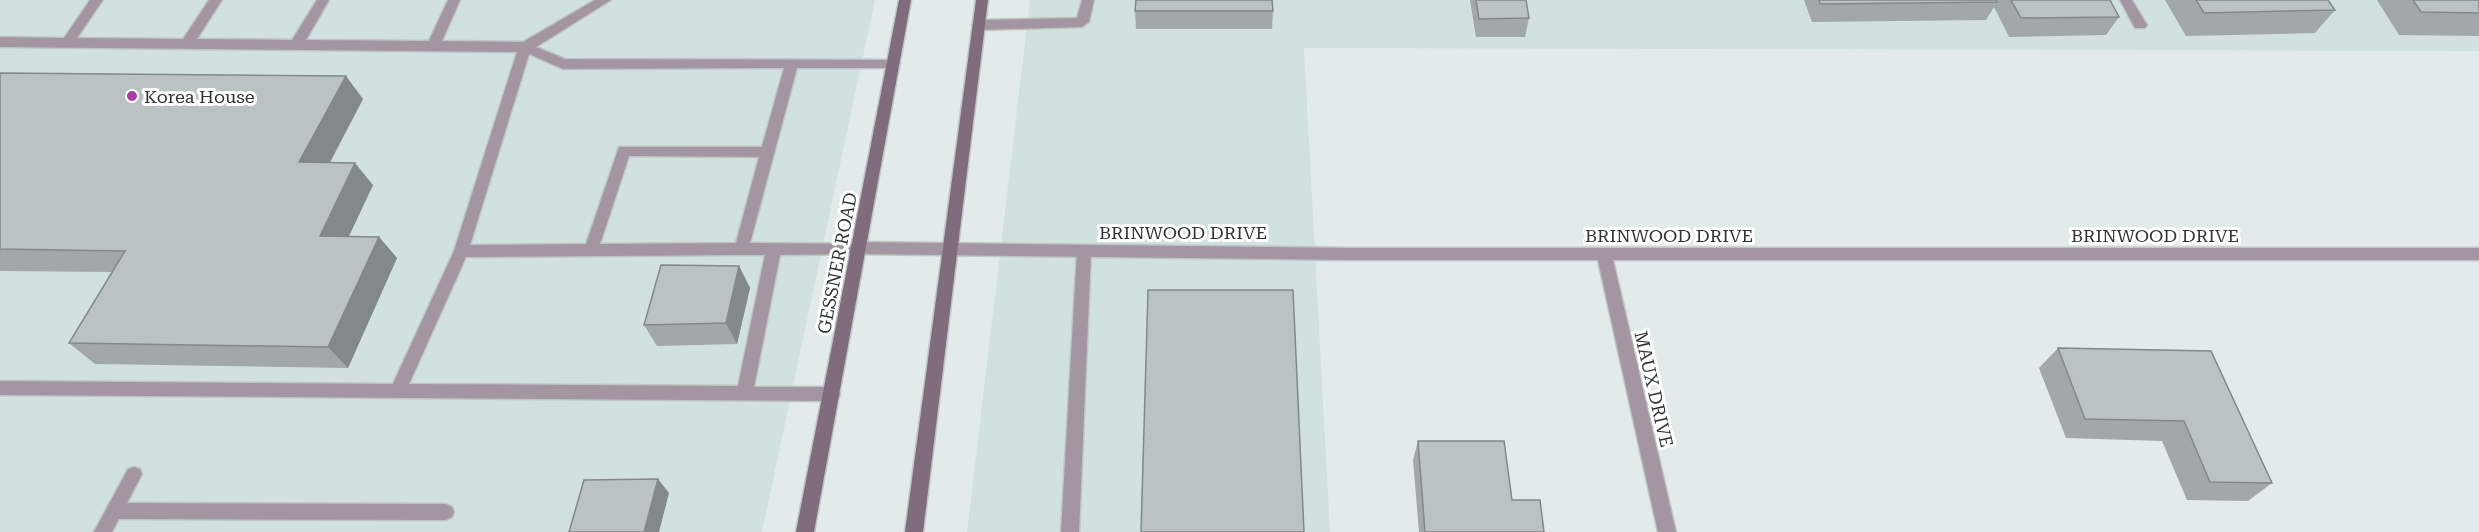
<svg xmlns="http://www.w3.org/2000/svg" width="2479" height="532" viewBox="0 0 2479 532" font-family="'Roboto Serif',serif">
<rect width="100%" height="100%" fill="#e3eaea"/>
<g fill="#d1e1df">
<path d="M0 0H875L762 532H0Z"/>
<path d="M1030 0H2479V51L1304 48 1330 532H967Z"/>
</g>
<g fill="none" stroke-linecap="round" stroke-linejoin="round">
<g stroke="#bfc5c5" stroke-width="3">
<g id="lane">
<path d="M90 0H103L77 38 183 39 209 0H222L197 39 292 40 317 0H329L306 40 429 41 448 0H460L442 41 523 42 595 0H611L536 47 565 59 898 60 900 63 893 68H797L750 243 865 244 867 248 865 252 860 254 780 255 754 387H832L838 389 840 394 838 399 832 401 0 395V381L393 384 454 251 517 52 0 47V37L64 38ZM529 54 563 69 784 68 762 147H619L586 244 470 245ZM629 156 759 157 736 243 600 244ZM738 255H765L738 386 409 384 466 257Z"/>
<path d="M1082 0H1094L1089 22 1082 27 979 30 972 25 979 20 1077 18Z"/>
<path d="M2120 0H2132L2147 25 2145 28H2135Z"/>
<path d="M1084 245 1089 247 1091 251 1079 532H1061L1077 251 1079 247Z"/>
<path d="M114 503 446 504 452 507 454 512 452 517 446 520 114 519 108 516 106 511 108 506Z"/>
</g>
</g>
<g stroke="#bfc5c5" stroke-width="3">
<g id="street">
<path d="M860 242 1349 248H2479V260H1613L1676 532H1658L1598 260H1349L860 254 855 252 853 248 855 244Z"/>
<path d="M134 467 140 469 142 474 112 532H94L128 469Z"/>
</g>
</g>
<g stroke="#bfc5c5" stroke-width="3">
<g id="secondary">
<path d="M899 0H911L814 532H796Z"/>
<path d="M976 0H988L923 532H905Z"/>
</g>
</g>
<use href="#lane" fill="#a395a1" fill-rule="evenodd"/>
<use href="#street" fill="#a395a1" fill-rule="evenodd"/>
<use href="#secondary" fill="#816c7e" fill-rule="evenodd"/>
</g>
<g fill="#a1a8a7">
<path d="M1470 0H1526L1529 18 1525 37H1476Z"/>
<path d="M1804 0H2110L2119 17 2106 35 2009 37 1994 7 1986 20 1812 22Z"/>
<path d="M2165 0H2328L2335 10 2315 33 2186 36Z"/>
<path d="M2377 0H2479V36L2399 35Z"/>
<path d="M1135 11H1273L1272 29H1136Z"/>
<path d="M0 73 363 99 330 163 373 185 349 236 379 237 397 258 348 368 95 364 69 343 113 272 0 271Z"/>
<path d="M739 266 750 288 737 344 657 346 644 325Z"/>
<path d="M2058 348 2211 351 2272 483 2248 501 2187 500 2162 441 2066 438 2039 368Z"/>
<path d="M1418 441 1512 500 1544 532H1419L1413 460Z"/>
</g>
<g fill="#838888">
<path d="M346 76 363 99 318 184 299 162Z"/>
<path d="M355 163 373 185 339 257 320 236Z"/>
<path d="M379 237 397 258 348 368 328 347Z"/>
<path d="M739 266 750 288 737 344 726 323Z"/>
<path d="M658 479 669 493 659 532H644Z"/>
</g>
<g fill="#bbc3c2" stroke="#838888" stroke-width="1.5">
<path d="M1136 0H1272L1273 11H1135Z"/>
<path d="M1476 0H1526L1529 18 1479 19Z"/>
<path d="M1819 0H1996L1997 2 1820 4Z"/>
<path d="M2011 0H2110L2119 17 2021 18Z"/>
<path d="M2196 0H2328L2335 10 2204 13Z"/>
<path d="M2413 0H2479V13L2421 12Z"/>
<path d="M0 73 346 76 299 162 355 163 320 236 379 237 328 347 69 343 125 251 0 249Z"/>
<path d="M661 265 739 266 726 323 644 325Z"/>
<path d="M1148 290H1293L1304 532H1141Z"/>
<path d="M2058 348 2211 351 2272 483 2210 482 2184 421 2085 419Z"/>
<path d="M1418 441H1504L1512 500H1540L1544 532H1425Z"/>
<path d="M658 479 644 532H569L584 480Z"/>
</g>
<circle fill="#a93fa0" stroke="#fff" stroke-width="2" cx="132" cy="96" r="6"/>
<g text-anchor="middle" dominant-baseline="central" stroke-width="6" stroke-linejoin="round" paint-order="stroke">
<g font-size="18" fill="#303333" stroke="#fff" text-anchor="start">
<text x="144" y="96">Korea House</text>
</g>
<g font-size="18" fill="#303333" stroke="#fff">
<text x="1183" y="232">BRINWOOD DRIVE</text>
<text x="1669" y="235">BRINWOOD DRIVE</text>
<text x="2155" y="235">BRINWOOD DRIVE</text>
<text transform="translate(837 263) rotate(-79)">GESSNER ROAD</text>
<text transform="translate(1654 389) rotate(77)">MAUX DRIVE</text>
</g>
</g>
</svg>
